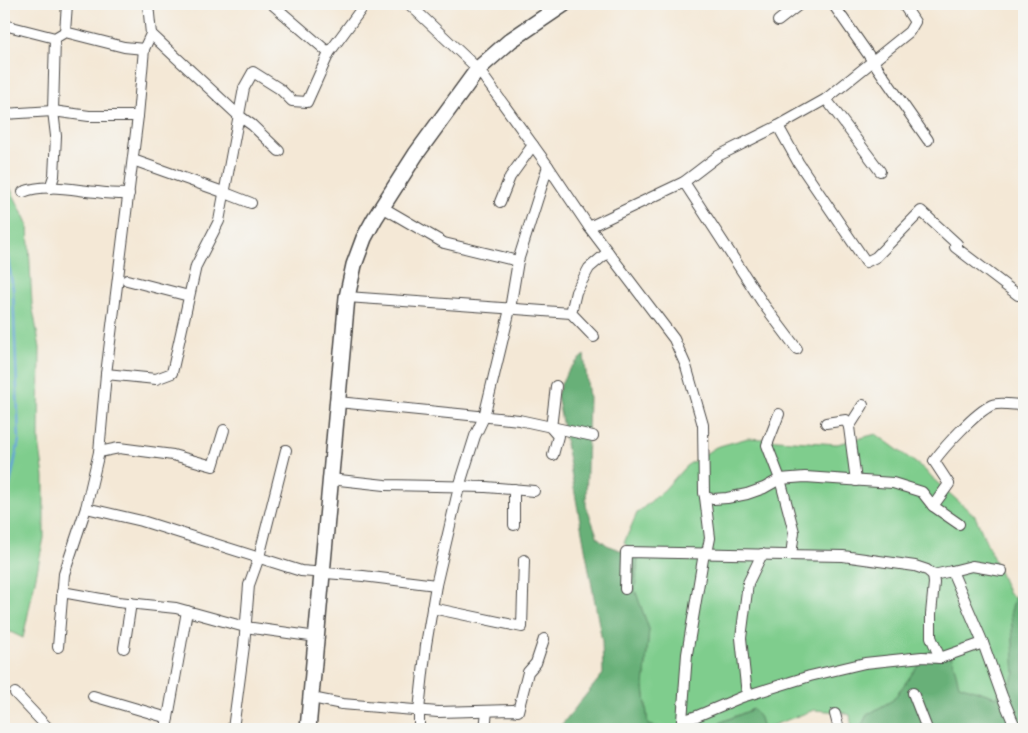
<svg xmlns="http://www.w3.org/2000/svg" width="1028" height="733" viewBox="0 0 1028 733" font-family="Alegreya,serif">
<rect width="100%" height="100%" fill="#f6f6f2"/>
<filter id="ink" filterUnits="userSpaceOnUse"><feTurbulence type="fractalNoise" baseFrequency=".02" numOctaves="2"/><feDisplacementMap in="SourceGraphic" scale="10" xChannelSelector="R" yChannelSelector="G"/><feConvolveMatrix kernelMatrix="1 2 1 2 8 2 1 2 1" color-interpolation-filters="sRGB"/></filter>
<filter id="wash" filterUnits="userSpaceOnUse"><feTurbulence type="fractalNoise" baseFrequency=".0096" numOctaves="4" result="noise"/><feDisplacementMap in="SourceGraphic" scale="20" xChannelSelector="R" yChannelSelector="G"/><feGaussianBlur stdDeviation="1.12" result="paint"/><feColorMatrix in="noise" values="0 0 0 0 0 0 0 0 0 0 0 0 0 0 0 0 0 1.4 0 .05"/><feComposite in="paint" operator="in"/></filter>
<g filter="url(#wash)">
<rect width="100%" height="100%" fill="#f4e8d6"/>
<g fill="#7fcd8d" stroke="#557c5c">
<path d="M4 175 28 225 32 304 40 348 39 441 44 477V538L23 638 4 629Z"/>
<path d="M876 434 924 469 931 477 975 516 1008 592 1015 598 1011 611 1015 674 1008 688 996 697 959 685 952 657 928 652 893 700 867 715 860 729H852L850 715 841 712 814 710 763 729 760 718 753 709 704 729H666L648 725 644 686 649 629 635 590 638 557 624 543 637 513 664 490 686 466 716 447 748 438 837 444Z"/>
</g>
<g fill="#67b078" stroke="#496e52">
<path d="M584 355 589 398 586 505 598 538 607 545 638 557 635 590 649 629 644 686 648 725 666 729H558L603 674 602 641 557 395C564 375 568 369 584 355Z"/>
<path d="M1024 574V729H860L867 715 893 700 928 652 952 657 959 685 996 697 1008 688 1015 674 1011 611 1020 580Z"/>
<path d="M754 709 760 718 763 729H704Z"/>
</g>
<g fill="none" stroke-linecap="round" stroke-linejoin="round">
<path stroke="#63a4d7" stroke-width="2.5" d="M4 247 7 253 13 289 19 440 4 513"/>
</g>
</g>
<g filter="url(#ink)">
<g fill="none" stroke-linecap="round" stroke-linejoin="round">
<g stroke="#494745" stroke-width="12">
<g id="street">
<path d="M272 4 329 53"/>
<path d="M409 4 478 69 548 166 589 227 674 339 686 366 703 425 704 493 705 497 713 499 727 498 747 494 764 488 780 479 805 477 893 483 922 492 933 506"/>
<path d="M833 4 928 140"/>
<path d="M778 21 800 4"/>
<path d="M4 25 55 38 65 32 124 47 144 49"/>
<path d="M65 32 67 4"/>
<path d="M151 34 238 115 252 125 279 151"/>
<path d="M826 99 880 171"/>
<path d="M4 114 53 111 89 116H138"/>
<path d="M778 126 798 162 866 262 876 257 921 211 957 244 955 247 1018 295 1020 292 1024 296"/>
<path d="M133 160 223 192 251 203"/>
<path d="M684 182 764 305 797 349"/>
<path d="M50 188 54 176 56 136 53 111 55 38"/>
<path d="M23 192C45 183 74 190 97 192 108 194 119 194 129 194"/>
<path d="M500 202 510 177 533 145"/>
<path d="M382 207 444 243 518 261"/>
<path d="M589 227 684 182 718 156 778 126 826 99 909 32 915 22 903 4"/>
<path d="M127 280 189 296"/>
<path d="M347 297 571 313 594 337"/>
<path d="M571 313 576 292 589 268 608 252"/>
<path d="M106 374 156 379 172 373 196 266 219 221 244 88 253 72 280 89 292 101 307 102 329 53 365 4"/>
<path d="M338 402 519 420 593 436"/>
<path d="M779 414 767 445 780 479 794 532 791 555"/>
<path d="M826 423 846 420 849 427"/>
<path d="M99 452 119 448 173 455 213 466 224 430"/>
<path d="M553 455 558 436 551 428 556 386"/>
<path d="M330 479 385 485 486 487 534 491"/>
<path d="M856 481 849 427 863 405"/>
<path d="M705 497 710 538 707 553"/>
<path d="M86 508 142 521 301 571 363 576 436 585"/>
<path d="M959 524 933 506 949 484 934 461C945 446 975 413 992 405 999 402 1015 405 1023 405L1024 404"/>
<path d="M514 525V489"/>
<path d="M704 553 687 654 682 721 697 716 742 697 810 676 865 663 922 657 940 658 983 643"/>
<path d="M952 571 972 566 1002 571"/>
<path d="M933 575 952 571 983 643 1002 696 1016 729"/>
<path d="M625 589 626 552 843 556 915 566 927 570 933 575 934 583 931 614V637L940 658"/>
<path d="M62 592 118 602 176 608 245 627 317 637"/>
<path d="M432 608 522 627 524 560"/>
<path d="M58 647 64 574 86 508 99 452 106 374 138 116 144 49 151 34 148 4"/>
<path d="M124 648 131 603"/>
<path d="M15 693 49 729"/>
<path d="M913 693 927 729"/>
<path d="M747 695 741 638 748 583 762 554"/>
<path d="M93 696 168 718"/>
<path d="M312 698 342 704 438 712 513 710 518 711 528 672 536 663 544 639"/>
<path d="M835 714 839 729"/>
<path d="M166 729 187 611"/>
<path d="M233 729 244 646 249 585 259 557 286 450"/>
<path d="M419 729V710L426 645 436 585 459 487 475 436 484 417 510 309 518 261 548 166"/>
<path d="M485 729 487 711"/>
<path d="M1023 729H1024"/>
</g>
</g>
<g stroke="#494745" stroke-width="18">
<path id="secondary" d="M308 729 347 297 354 265 364 238 375 218 416 154 478 69 511 40 564 4"/>
</g>
<use href="#street" stroke="#fff" stroke-width="10"/>
<use href="#secondary" stroke="#fff" stroke-width="15"/>
</g>
</g>
<rect width="1028" height="733" fill="none" stroke="#f6f6f2" stroke-width="20"/>
</svg>
